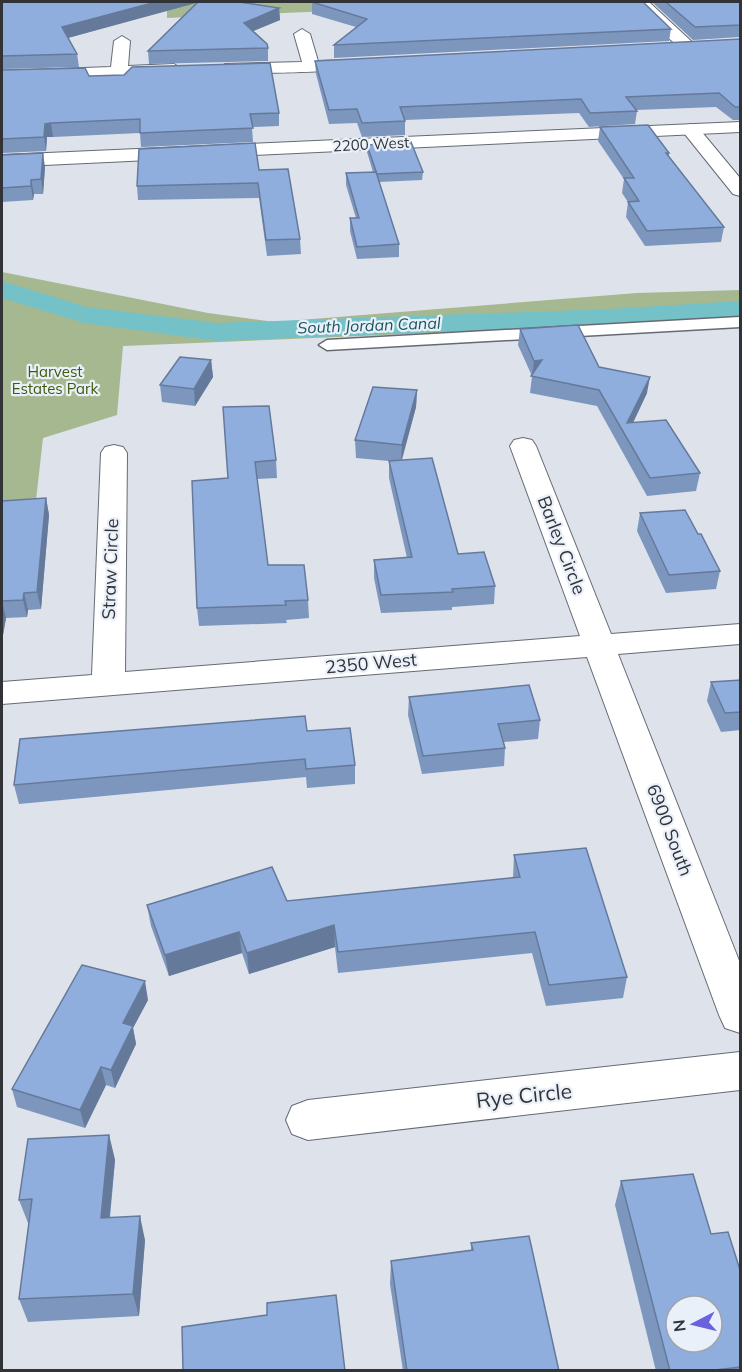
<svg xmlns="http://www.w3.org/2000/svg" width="742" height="1372" viewBox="0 0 742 1372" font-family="Mulish,sans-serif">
<rect width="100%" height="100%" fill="#dde2eb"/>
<g fill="#a5b88f">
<path d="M167 2H351L354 10 167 18Z"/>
<path d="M2 272 208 313 275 322 637 293 740 290V320L123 346 117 415 43 438 35 509 2 511Z"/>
</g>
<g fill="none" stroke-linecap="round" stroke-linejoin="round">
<path fill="#75c1c8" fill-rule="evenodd" d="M2 281 87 307 217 323 611 309 740 301V317L611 325 217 341 84 323 2 298Z"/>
<g stroke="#666b73" stroke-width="3">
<path id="lane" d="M740 317V327L327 350 319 345 327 340Z"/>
</g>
<g stroke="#666b73" stroke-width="2">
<g id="street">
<path d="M634 2H649L692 42 694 45 692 48H680L657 28Z"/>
<path d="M302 29 310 34 318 61 359 60 367 65C360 73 244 73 225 74L217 69 225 64 302 62 294 34Z"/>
<path d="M122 36 130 41 128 66 174 64 182 69 174 74 2 81V71L111 67 114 41Z"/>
<path d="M690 124 696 125 740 178V196L733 194 684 133 681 129Z"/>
<path d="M523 438 532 440 536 446 611 634 740 624V644L618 654 740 963V1033L725 1028 719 1015 587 657 2 704V682L92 675 101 453 105 447 114 445 123 447 127 453 125 672 580 636 510 446 514 440Z"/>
<path d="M740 1052V1090L308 1140 292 1134 286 1120 292 1106 308 1100Z"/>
</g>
</g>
<g stroke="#666b73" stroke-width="2">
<path id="secondary" d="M740 122V132L2 167V155Z"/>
</g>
<use href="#lane" fill="#fff" fill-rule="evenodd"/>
<use href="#street" fill="#fff" fill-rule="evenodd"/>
<use href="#secondary" fill="#fff" fill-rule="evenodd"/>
</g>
<g fill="#7c96be">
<path d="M2 2H239L279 8 280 20 253 31 268 48V61L149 64 148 51 197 2 68 38 77 54 79 67 2 69V70L89 76 279 113V126L252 127 253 142 141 147 140 133 53 137H47L46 151 2 153Z"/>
<path d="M312 2 671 29 669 41 334 58V45L356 27 312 14Z"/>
<path d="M652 2H741V120H733L716 107 636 110 637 111 635 124 589 127 579 113 405 120V135L362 137 357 123 329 124 316 74 315 61 740 39V37L693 40Z"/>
<path d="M600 127 669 153V157L724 227 721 242 645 246 626 217 628 202 622 193 624 179 598 141Z"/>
<path d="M367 145 423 172 422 180 379 182 399 244V257L357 259 350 231V218H356L346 185V173L373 172 367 152Z"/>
<path d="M2 155 45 167 43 194H34L33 200 2 202Z"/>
<path d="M259 170 300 239 301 254 267 256 259 198 138 200 137 186Z"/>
<path d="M520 329 599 367 647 393 633 423 700 473 696 491 647 496 597 406 530 393 532 376 518 345Z"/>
<path d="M211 360 213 377 195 406 162 402 160 385Z"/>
<path d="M417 390 416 407 402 460 458 554 495 586 494 604 452 607V610L381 613 374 578V560L407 558 389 478V461L356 458 355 440Z"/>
<path d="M269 406 276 460 277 478 257 479 268 565 308 600 309 618 286 620 287 623 199 626 197 608 228 478Z"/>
<path d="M46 498 49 515 41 609 28 610 27 617 6 618 3 635H2V501Z"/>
<path d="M640 513 698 534 720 571 716 589 666 593 637 531Z"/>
<path d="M741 680V730L721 732 707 701 711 682Z"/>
<path d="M409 697 540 720 538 739 504 742 505 748 504 766 422 774 408 715Z"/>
<path d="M307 731 355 765V784L307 788 306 777 19 804 14 785Z"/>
<path d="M514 855 627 977 623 998 546 1006 532 953 338 973 335 947 249 974 242 953 169 976 151 926 147 905 287 901 513 878Z"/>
<path d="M148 1000 133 1028 136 1044 115 1088 106 1085 85 1128 17 1107 12 1089Z"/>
<path d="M109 1135 115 1160 110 1218 145 1240 139 1316 28 1322 19 1299 29 1223H28L19 1200Z"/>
<path d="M621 1181 711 1234 741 1273V1371H656L615 1205Z"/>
<path d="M471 1243 559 1371H403L390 1284 391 1261 471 1250Z"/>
</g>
<g fill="#657a9b">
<path d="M156 2H200L64 39 62 27Z"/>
<path d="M279 8 280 20 244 35V23Z"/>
<path d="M51 123 53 137H47L46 151 44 137 45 124Z"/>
<path d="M43 153 45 167 43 194 41 179Z"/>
<path d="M31 180 34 194 33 200 31 186Z"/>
<path d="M211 360 213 377 195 406 194 389Z"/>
<path d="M542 360 532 377 534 361Z"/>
<path d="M650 377 647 393 626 437 627 423Z"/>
<path d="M417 390 416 407 401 462 402 445Z"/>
<path d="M46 498 49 515 41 609 37 592Z"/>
<path d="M24 593 28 610 27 617 23 600Z"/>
<path d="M2 601 6 618 3 635 2 627Z"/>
<path d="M334 925 335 947 249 974 247 953Z"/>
<path d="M239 932 242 953 169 976 165 955Z"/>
<path d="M145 981 148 1000 133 1028 136 1044 115 1088 111 1070 123 1023Z"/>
<path d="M101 1067 106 1085 85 1128 80 1110Z"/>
<path d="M109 1135 115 1160 107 1242 101 1218Z"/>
<path d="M140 1216 145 1240 139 1316 133 1294Z"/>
</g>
<g fill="#90aedd" stroke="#657a9b" stroke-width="1.5" fill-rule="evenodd">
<path d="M2 2H156L62 27 77 54 2 56Z"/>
<path d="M198 2H239L279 8 244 23 267 44 268 48 148 51Z"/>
<path d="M312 2H643L671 29 334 45 367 19Z"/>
<path d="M666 2H741V25L695 27Z"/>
<path d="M741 39V107H735L719 93 626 97 637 111 590 113 581 99 400 107 405 121 362 123 357 109 329 110 315 61Z"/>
<path d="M270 63 279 113 250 114 253 128 140 133V119L51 123 45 124 44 137 2 139V70L85 68 89 76 124 75 132 67Z"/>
<path d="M648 125 669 153H666L724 227 647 231 628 202 639 201 624 178H634L600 127Z"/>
<path d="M411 142 423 172 377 174 367 145Z"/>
<path d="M255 143 259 170 288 169 300 239 266 240 258 183 137 186 139 149Z"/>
<path d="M43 153 41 179 31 180V186L2 188V155Z"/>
<path d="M376 172 399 244 357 247 350 218H359L346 173Z"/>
<path d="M578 325 599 367 650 377 627 423 666 420 700 473 650 478 599 390 531 376 542 360 534 361 520 329Z"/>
<path d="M180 357 211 360 194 389 160 385Z"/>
<path d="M373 387 417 390 402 445 355 440Z"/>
<path d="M269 406 276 460 255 462 268 565H304L308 600 285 601 286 605 197 608 192 481 228 478 223 407Z"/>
<path d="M432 458 458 554 484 552 495 586 452 589 453 592 381 595 374 560 412 557 389 461Z"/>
<path d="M46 498 37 592 24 593 23 600 2 601V604V501Z"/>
<path d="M685 510 698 534H701L720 571 669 575 640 513Z"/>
<path d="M741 680V712L725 713 711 682Z"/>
<path d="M529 685 540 720 498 724 505 748 423 756 409 697Z"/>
<path d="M305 716 307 731 350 728 355 765 306 769 305 759 14 785 20 739Z"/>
<path d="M586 848 627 977 549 985 535 932 338 952 334 925 247 953 239 932 165 955 147 905 272 867 287 901 520 877 514 855Z"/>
<path d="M82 965 145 981 123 1023 133 1026 111 1070 101 1067 80 1110 12 1089Z"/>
<path d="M109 1135 101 1218 140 1216 133 1294 19 1299 32 1199 19 1200 28 1139Z"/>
<path d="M693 1174 711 1234 728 1232 741 1273V1367L706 1371H670L621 1181ZM676 1306H712V1342H676Z"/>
<path d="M529 1236 559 1371H407L391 1261 473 1250 471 1243Z"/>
<path d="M336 1295 345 1371H183L182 1327 267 1315V1303Z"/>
</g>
<g text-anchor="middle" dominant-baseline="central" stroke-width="4.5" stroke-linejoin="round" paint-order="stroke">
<g font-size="15" fill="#313336" stroke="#eaf0f9">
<text transform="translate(371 144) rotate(-3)">2200 West</text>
</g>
<g font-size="15" fill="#3d5909" stroke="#eaf0f9">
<text x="55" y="371">Harvest<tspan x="55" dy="17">Estates Park</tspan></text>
</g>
<g font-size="16" font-style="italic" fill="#15575c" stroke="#eaf0f9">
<text transform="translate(369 325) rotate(-2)">South Jordan Canal</text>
</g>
<g font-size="18" fill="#313336" stroke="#eaf0f9">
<text transform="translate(562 545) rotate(69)">Barley Circle</text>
<text transform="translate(110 569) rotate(-88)">Straw Circle</text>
<text transform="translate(371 663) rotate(-5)">2350 West</text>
<text transform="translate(670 830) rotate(69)">6900 South</text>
</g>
<g font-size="21" fill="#313336" stroke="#eaf0f9">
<text transform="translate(524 1095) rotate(-6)">Rye Circle</text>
</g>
</g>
<rect width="742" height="1372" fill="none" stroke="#313336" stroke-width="6"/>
<g transform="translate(694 1324) rotate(263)"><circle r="28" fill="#eaf0f9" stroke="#a0a4ab" stroke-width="1.5"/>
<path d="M0-4.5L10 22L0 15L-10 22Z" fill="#6a62dc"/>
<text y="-9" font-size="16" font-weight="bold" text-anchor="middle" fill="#313336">N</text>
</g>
</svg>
